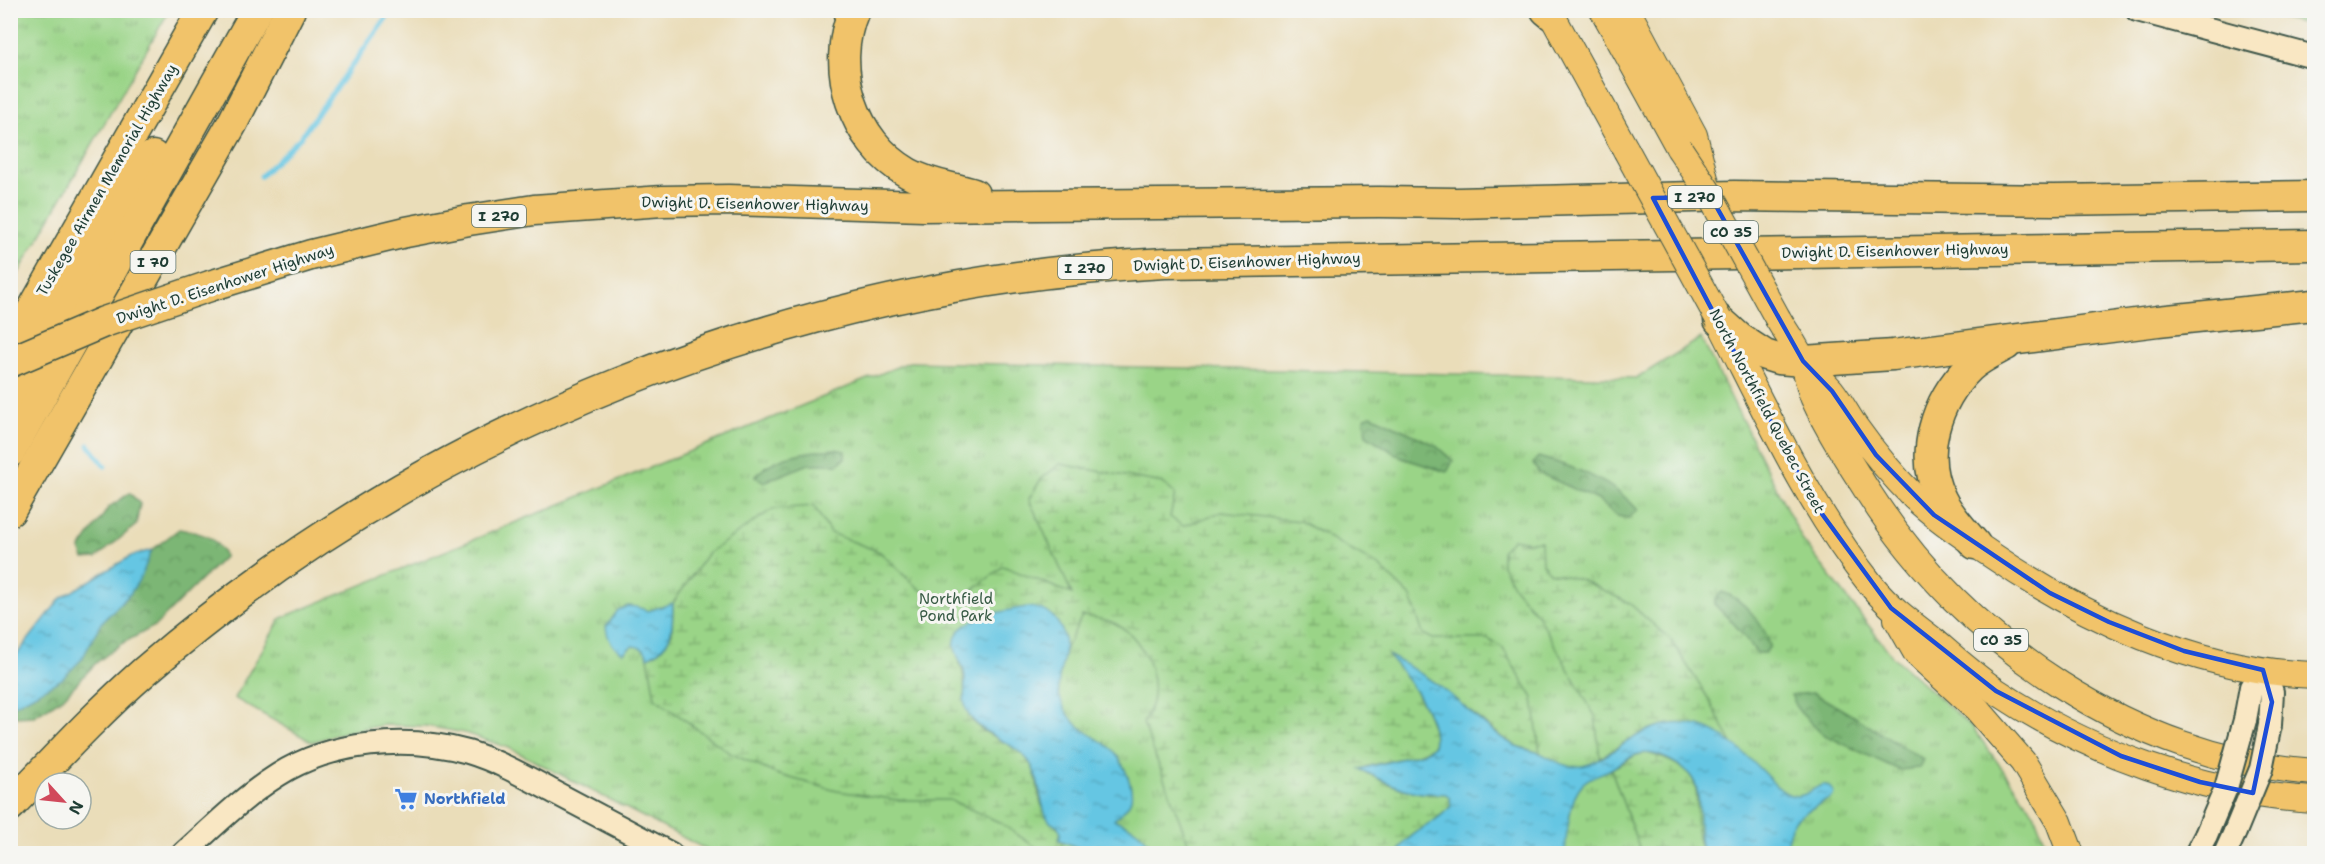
<svg xmlns="http://www.w3.org/2000/svg" width="2325" height="864" viewBox="0 0 2325 864" font-family="'Shantell Sans',sans-serif">
<defs>
<pattern id="grass-tufts" width="24" height="20" patternUnits="userSpaceOnUse" patternTransform="scale(1.5)"><rect width="24" height="20" fill="#9ad487"/><path d="M3 7l-1-3M5 7V3M7 7l1-3M15 17l-1-3M17 17v-4M19 17l1-3" fill="none" stroke="#7dad6f"/></pattern>
<pattern id="forest-crowns" width="20" height="18" patternUnits="userSpaceOnUse" patternTransform="scale(1.5)"><rect width="20" height="18" fill="#7bb674"/><path d="M2 6a3 3 0 1 1 6 0M12 15a3 3 0 1 1 6 0" fill="none" stroke="#649560"/></pattern>
<pattern id="wetland-marsh" width="20" height="14" patternUnits="userSpaceOnUse" patternTransform="scale(1.5)"><rect width="20" height="14" fill="#9ad487"/><path d="M1 5h8M5 5V1M11 12h8M15 12V8" fill="none" stroke="#7dad6f"/></pattern>
<pattern id="water-ripples" width="26" height="14" patternUnits="userSpaceOnUse" patternTransform="scale(1.5)"><rect width="26" height="14" fill="#65c6e3"/><path d="M2 4q2-2 4 0t4 0M15 11q2-2 4 0t4 0" fill="none" stroke="#53a2b9"/></pattern>
</defs>
<rect width="100%" height="100%" fill="#f6f6f2"/>
<filter id="ink" filterUnits="userSpaceOnUse"><feTurbulence type="fractalNoise" baseFrequency=".0167" numOctaves="2"/><feDisplacementMap in="SourceGraphic" scale="12" xChannelSelector="R" yChannelSelector="G"/><feConvolveMatrix kernelMatrix="1 2 1 2 8 2 1 2 1" color-interpolation-filters="sRGB"/></filter>
<filter id="wash" filterUnits="userSpaceOnUse"><feTurbulence type="fractalNoise" baseFrequency=".008" numOctaves="4" result="noise"/><feDisplacementMap in="SourceGraphic" scale="24" xChannelSelector="R" yChannelSelector="G"/><feGaussianBlur stdDeviation="1.35" result="paint"/><feColorMatrix in="noise" values="0 0 0 0 0 0 0 0 0 0 0 0 0 0 0 0 0 1.4 0 .05"/><feComposite in="paint" operator="in"/></filter>
<g filter="url(#wash)">
<rect width="100%" height="100%" fill="#eaddb9"/>
<g fill="url(#grass-tufts)" stroke="#5c885e" stroke-width="1.5">
<path d="M11 10 169 11 11 286 10 11Z"/>
<path d="M2253 11H2314V26Z"/>
<path d="M1701 338 1803 541 1893 657 1973 728 2034 813 2049 853H713L509 748 465 733 426 726 384 725 345 732 312 742 234 698 281 618 909 362 1637 378Z"/>
</g>
<g fill="url(#forest-crowns)" stroke="#4d7a54" stroke-width="1.5">
<path d="M1371 415 1435 445 1453 461 1447 472 1402 458 1366 435 1364 418Z"/>
<path d="M835 449 845 451V458L838 464H809L764 482 755 477C772 455 809 451 835 449Z"/>
<path d="M1538 457C1575 467 1613 481 1638 510L1628 518 1617 516 1598 500 1539 473 1533 464Z"/>
<path d="M130 493 140 504 136 525 96 558 84 559 80 549 109 507Z"/>
<path d="M179 529C203 534 213 534 225 556L155 626 121 644 96 663 63 698 34 716 15 717 13 706 62 679 92 640 101 623 130 594 152 550Z"/>
<path d="M1722 592C1743 598 1765 625 1770 646L1765 653H1757L1735 625 1715 605V599Z"/>
<path d="M1813 693C1851 713 1886 738 1923 759L1919 768 1899 770 1822 734 1799 711 1791 695Z"/>
</g>
<g fill="url(#wetland-marsh)" stroke="#5c885e" stroke-width="1.5">
<path d="M1060 464 1163 483 1175 494 1170 517 1183 526 1221 512 1300 521 1379 566 1411 597 1423 634 1433 639H1488L1502 647 1533 698 1540 753 1514 745 1494 731 1434 682 1390 656C1406 677 1439 719 1433 746 1411 761 1384 759 1361 769 1379 780 1400 790 1422 793 1430 794 1438 793 1446 794L1450 798 1451 806C1436 824 1409 831 1398 853H1192L1143 723C1146 717 1150 709 1152 702 1159 670 1138 628 1105 620 1097 618 1089 617 1082 616L1065 650 1064 636 959 663C968 677 961 700 970 717 980 736 1009 740 1023 754 1041 773 1034 786 1042 806 1046 815 1056 823 1061 832L1059 840 1063 843 1057 853H1044L999 822 950 800H898L837 791 776 774 730 753 655 698 648 657 658 652 672 633 673 603 707 554 773 509 814 506 830 533 880 552 911 582 938 603 966 596 1003 566 1072 594 1029 499 1041 479Z"/>
<path d="M1513 539 1529 542 1541 541 1542 563 1549 572 1582 580 1629 603 1671 640 1708 698 1733 745C1676 706 1652 726 1600 758L1595 716 1538 616 1514 587 1502 565V550Z"/>
<path d="M1647 753C1725 775 1682 803 1703 853H1643L1640 850 1611 769 1636 755Z"/>
</g>
<g fill="url(#water-ripples)" stroke="#42828c" stroke-width="1.5">
<path d="M152 550 141 577 130 594 101 623 82 659 62 679 13 706 11 699V672L17 654 61 598 131 556Z"/>
<path d="M673 603C672 629 675 644 648 657 645 649 641 647 632 646L623 653C612 646 608 641 606 627L618 610 628 606 637 607 648 611Z"/>
<path d="M1027 607C1041 608 1050 611 1058 623 1077 652 1049 676 1062 703 1074 729 1088 731 1108 746 1120 754 1134 784 1131 799 1129 808 1120 814 1114 820 1131 825 1147 835 1154 853H1092L1059 840 1061 832 1057 825 1051 823 1046 816C1039 798 1040 776 1028 760 1013 742 987 737 972 719 958 703 968 688 964 671 961 660 953 652 955 640 959 617 1008 610 1027 607Z"/>
<path d="M1388 655C1411 667 1433 680 1453 697 1472 713 1491 733 1514 745 1522 749 1531 750 1540 753 1549 757 1558 764 1569 766 1609 773 1637 710 1699 726 1724 732 1746 755 1764 773 1771 781 1779 790 1788 794 1811 804 1821 770 1834 793 1831 799 1829 799 1823 802 1799 816 1785 820 1788 853H1703C1694 831 1706 791 1689 774 1676 761 1653 749 1635 755 1625 759 1617 766 1607 771 1598 775 1586 778 1580 787 1570 800 1566 837 1565 853H1398C1410 829 1436 825 1451 806L1450 799 1446 794C1438 793 1430 794 1422 793 1399 790 1380 779 1360 769L1423 753 1433 746C1440 719 1405 675 1388 655Z"/>
</g>
<g fill="none" stroke-linecap="round" stroke-linejoin="round">
<g stroke="#65c6e3" stroke-width="5">
<path d="M261 176 300 138 392 10"/>
<path d="M89 445 105 466"/>
</g>
</g>
</g>
<g filter="url(#ink)">
<g fill="none" stroke-linecap="round" stroke-linejoin="round">
<g stroke="#3d5548" stroke-width="26">
<g id="secondary">
<path d="M2137 10 2314 57"/>
<path d="M2245 720 2251 687 2263 670 2272 692 2270 725"/>
<path d="M183 854C214 826 243 797 278 775 331 741 408 735 468 752 498 761 526 777 554 792 593 813 632 833 671 854"/>
<path d="M2196 854 2206 835"/>
<path d="M2225 854 2235 832"/>
</g>
</g>
<g stroke="#3d5548" stroke-width="28">
<g id="primary">
<path d="M1549 10 1626 150"/>
<path d="M1603 10 1679 148"/>
<path d="M1627 10 1694 135 1707 187"/>
<path d="M1778 319C1786 333 1797 347 1803 362 1808 375 1809 389 1815 401 1829 432 1852 467 1870 495 1966 645 2135 759 2314 772"/>
<path d="M1721 324C1767 414 1809 507 1872 586 1890 608 1911 623 1933 640 1954 658 1974 676 1996 691 2089 753 2203 794 2314 800"/>
<path d="M1805 364C1814 372 1823 381 1831 390 1840 401 1847 415 1856 428 1873 452 1893 476 1914 497 1936 518 1961 535 1987 552 2083 618 2197 671 2314 675"/>
<path d="M1897 619 1917 654 1977 709 2023 762 2059 822 2071 854"/>
</g>
</g>
<g stroke="#3d5548" stroke-width="33">
<g id="highway">
<path d="M854 10C829 68 853 142 908 173 929 185 952 187 974 194"/>
<path d="M1546 10 1552 15"/>
<path d="M213 285 311 255 406 232 469 220 534 210 663 201 728 200 923 206 1379 202 1457 203 1734 196 2054 200 2314 196"/>
<path d="M1719 320 1739 338 1765 355 1778 359 1803 361 1893 355 2158 321 2314 305"/>
<path d="M10 349 203 10"/>
<path d="M10 406 153 156"/>
<path d="M10 452 257 10"/>
<path d="M10 511 233 122 290 10"/>
<path d="M1975 544C1963 530 1949 516 1941 499 1918 455 1936 400 1970 367 1980 358 1993 352 2006 345"/>
<path d="M10 806C54 760 97 713 145 671 428 426 792 282 1165 263L2314 245"/>
</g>
</g>
<use href="#secondary" stroke="#f9e7c3" stroke-width="22"/>
<use href="#primary" stroke="#f1c36a" stroke-width="26"/>
<use href="#highway" stroke="#f1c36a" stroke-width="30"/>
<g stroke="#3d5548" stroke-width="26" stroke-linecap="butt">
<g id="secondary-bridge">
<path d="M2235 832 2261 769 2270 725"/>
<path d="M2206 835 2226 788 2245 720"/>
</g>
</g>
<g stroke="#3d5548" stroke-width="28" stroke-linecap="butt">
<g id="primary-bridge">
<path d="M1679 148 1707 190 1778 319"/>
<path d="M1626 150 1719 320"/>
</g>
</g>
<g stroke="#3d5548" stroke-width="33" stroke-linecap="butt">
<path id="highway-bridge" d="M10 362 104 322 213 285"/>
</g>
<use href="#secondary-bridge" stroke="#f9e7c3" stroke-width="22"/>
<use href="#primary-bridge" stroke="#f1c36a" stroke-width="26"/>
<use href="#highway-bridge" stroke="#f1c36a" stroke-width="30"/>
</g>
</g>
<path fill="none" stroke="#1d4ed8" stroke-width="4.5" stroke-linejoin="round" d="M1711 197 1803 361 1832 391 1876 455 1934 515 2050 593 2109 622 2184 651 2263 670 2272 702 2253 793 2200 782 2121 756 1996 691 1891 608 1814 503 1653 198Z"/>
<defs>
<g id="supermarket-bare" transform="scale(1.8)"><path d="M-6-5.5h2.5l.6 2H6L4.5 2H-2.5L-4.4-4H-6ZM-1.5 3.2a1.3 1.3 0 1 0 .1 0ZM3 3.2a1.3 1.3 0 1 0 .1 0Z" fill="#3f7fe0" stroke="#f6f6f2" stroke-width="2.5" paint-order="stroke"/></g>
</defs>
<g fill-rule="evenodd">
<use href="#supermarket-bare" x="406" y="799"/>
</g>
<g text-anchor="middle" dominant-baseline="central" stroke-width="6" stroke-linejoin="round" paint-order="stroke">
<g fill="#f6f6f2" stroke="#60746d" stroke-width="1.5">
<rect x="1668" y="186" width="54" height="22" rx="4.5"/>
<rect x="472" y="205" width="54" height="22" rx="4.5"/>
<rect x="1704" y="221" width="54" height="22" rx="4.5"/>
<rect x="130.5" y="251" width="45" height="22" rx="4.5"/>
<rect x="1058" y="257" width="54" height="22" rx="4.5"/>
<rect x="1974" y="629" width="54" height="22" rx="4.5"/>
</g>
<g font-size="14" font-weight="bold" fill="#1f3d34">
<text x="1695" y="197">I 270</text>
<text x="499" y="216">I 270</text>
<text x="1731" y="232">CO 35</text>
<text x="153" y="262">I 70</text>
<text x="1085" y="268">I 270</text>
<text x="2001" y="640">CO 35</text>
</g>
<g font-size="15" fill="#1f3d34" stroke="#f6f6f2">
<text transform="translate(107 180) rotate(-60)">Tuskegee Airmen Memorial Highway</text>
<text transform="translate(755 204) rotate(1)">Dwight D. Eisenhower Highway</text>
<text transform="translate(1895 251) rotate(-1)">Dwight D. Eisenhower Highway</text>
<text transform="translate(1247 262) rotate(-2)">Dwight D. Eisenhower Highway</text>
<text transform="translate(225 284) rotate(-18)">Dwight D. Eisenhower Highway</text>
<text transform="translate(1767 411) rotate(62)">North Northfield Quebec Street</text>
</g>
<g font-size="15" fill="#385b45" stroke="#f6f6f2">
<text x="956" y="599">Northfield<tspan x="956" dy="17">Pond Park</tspan></text>
</g>
<g font-size="15" font-weight="bold" fill="#366cbe" stroke="#f6f6f2" text-anchor="start">
<text x="424" y="799">Northfield</text>
</g>
</g>
<rect width="2325" height="864" fill="none" stroke="#f6f6f2" stroke-width="36"/>
<g transform="translate(63 801) rotate(117)"><circle r="28" fill="#f6f6f2" stroke="#a0aca6" stroke-width="1.5"/>
<path d="M0-4.5L10 22L0 15L-10 22Z" fill="#d1495b"/>
<text y="-9" font-size="16" font-weight="bold" text-anchor="middle" fill="#1f3d34">N</text>
</g>
</svg>
